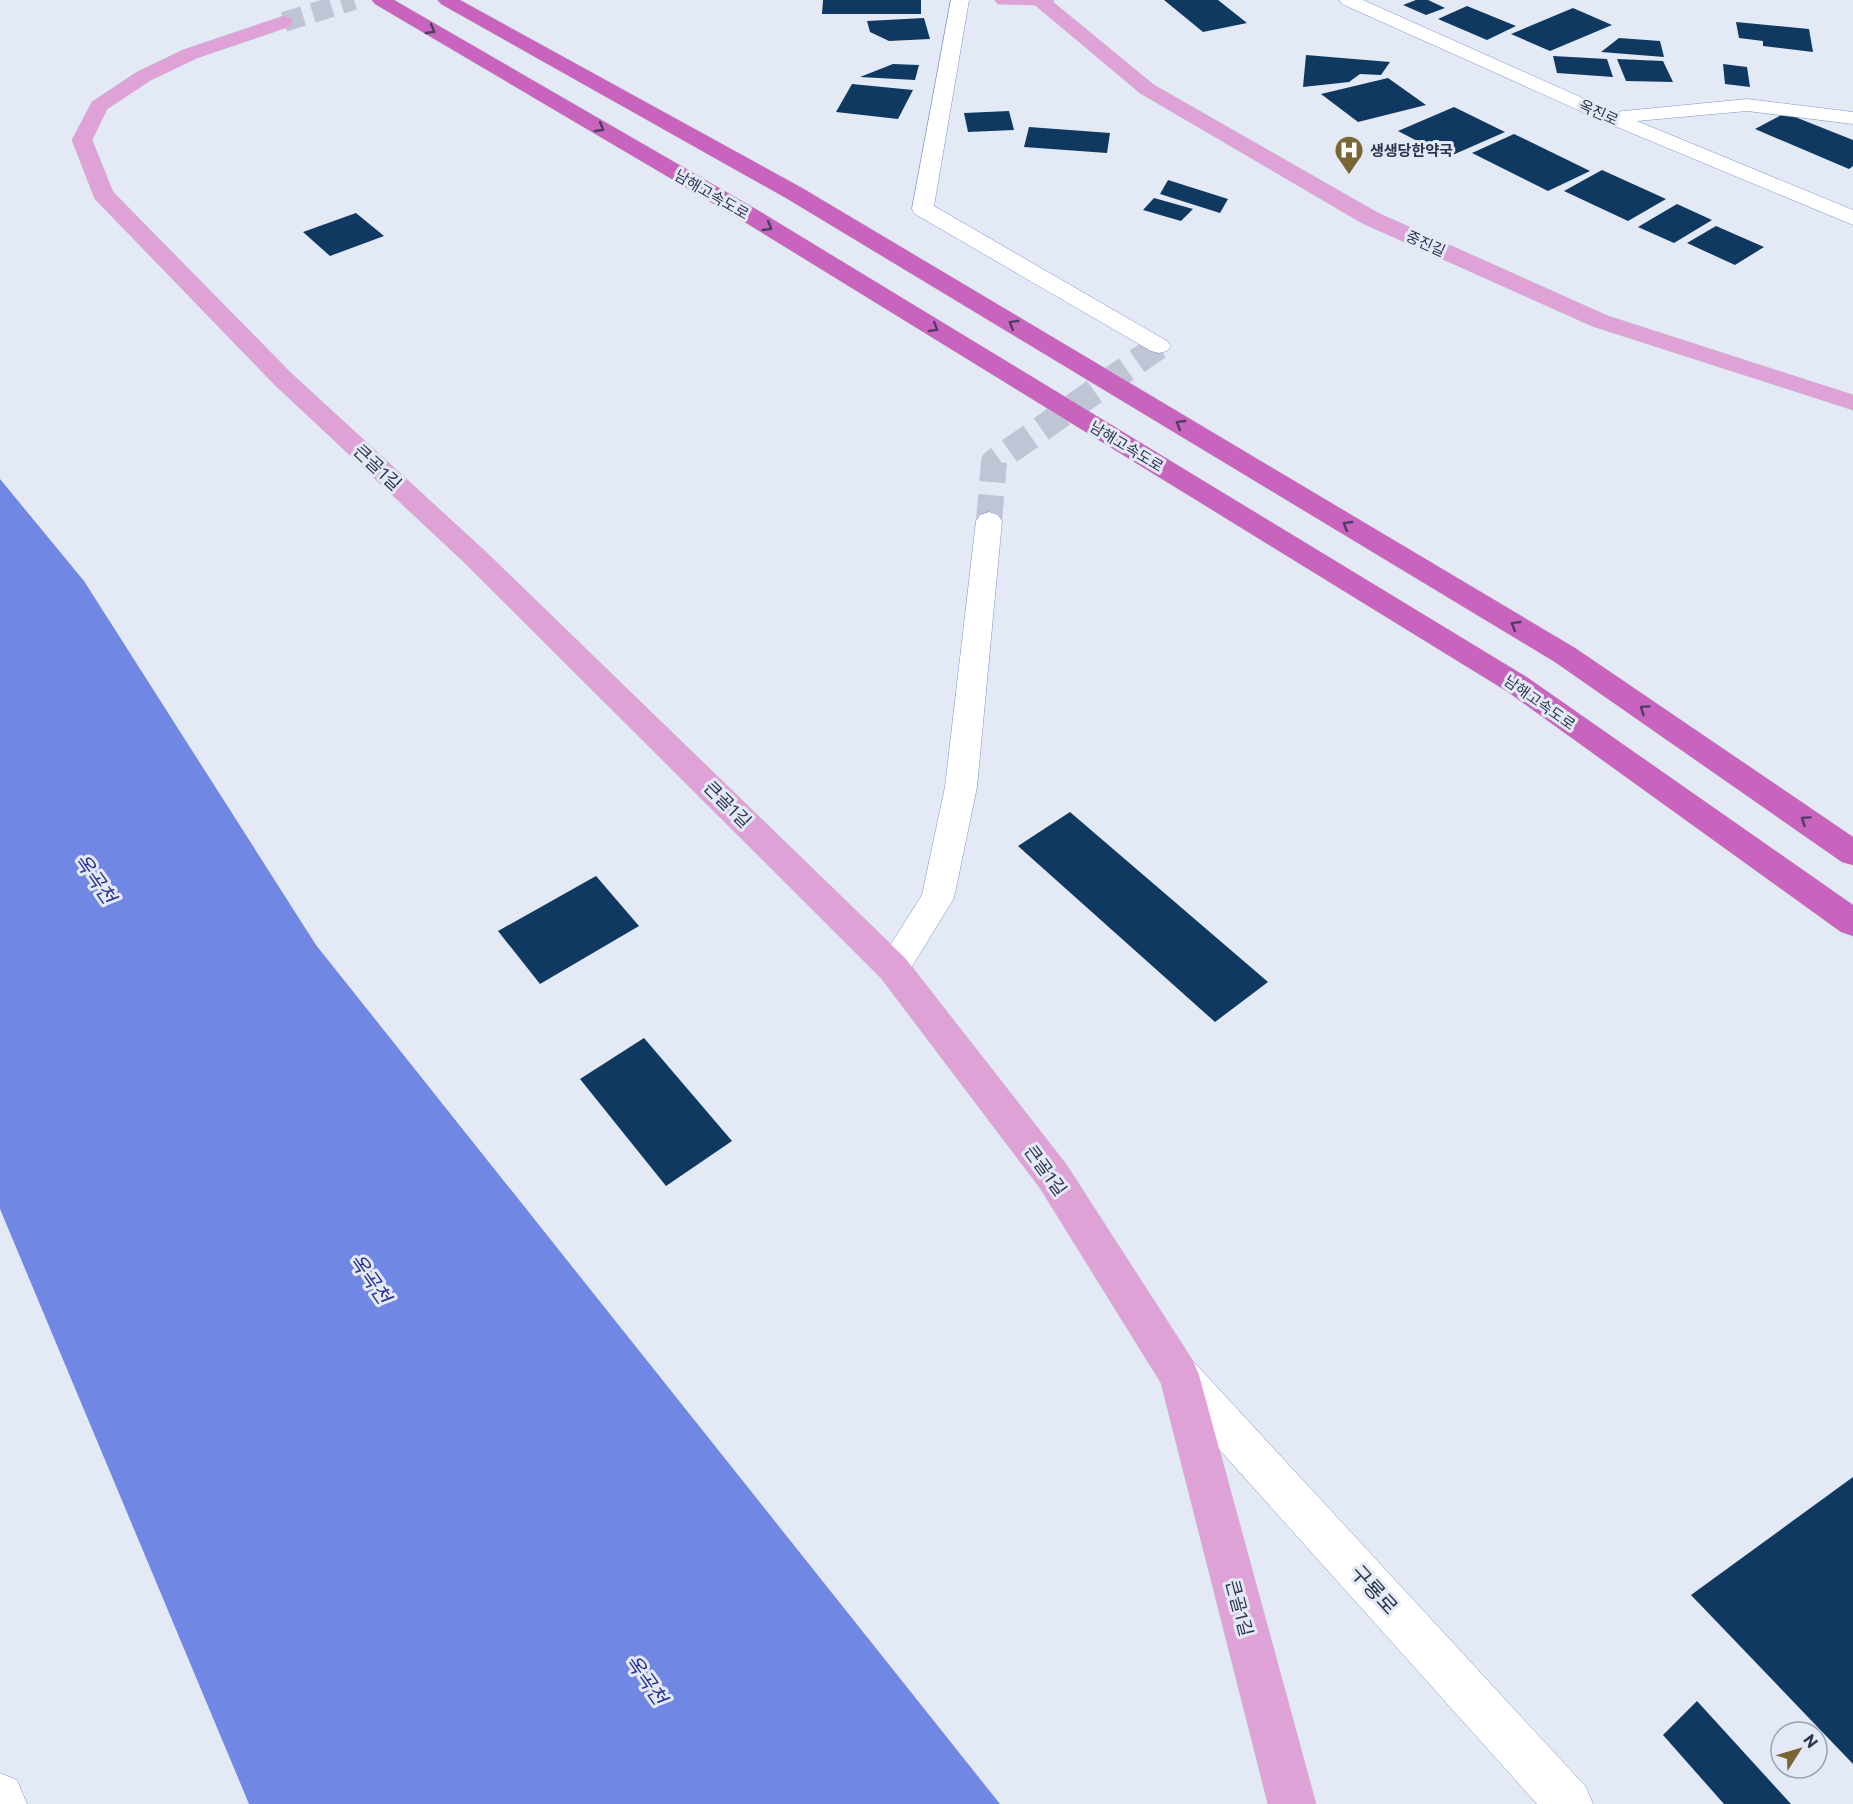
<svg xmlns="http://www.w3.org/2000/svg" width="1853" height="1804" viewBox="0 0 1853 1804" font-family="Commissioner,'Noto Sans KR',sans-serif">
<rect width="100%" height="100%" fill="#e4e9f6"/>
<path fill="#7087e3" d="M0 479 84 581 316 945 1000 1804H249L0 1209Z"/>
<g fill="#103962">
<path d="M823 0H921V14H822Z"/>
<path d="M1164 0H1218L1247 23 1203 32Z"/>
<path d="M1416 0H1428L1445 8 1426 15 1403 5Z"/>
<path d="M1467 6 1516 26 1487 40 1438 19Z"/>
<path d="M1573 8 1612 25 1550 51 1511 34Z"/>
<path d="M924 18 930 39 889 41 870 32 867 21Z"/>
<path d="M1736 22 1809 29 1813 52 1763 46V41L1739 38Z"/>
<path d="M1619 38 1660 41 1664 57 1601 52Z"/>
<path d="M1306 55 1390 62 1381 75 1360 74 1349 82 1303 87Z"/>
<path d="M1553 56 1607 59 1613 77 1557 73Z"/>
<path d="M1617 59 1663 61 1673 82 1626 81Z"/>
<path d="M893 64 919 65 915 80 860 77Z"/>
<path d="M1723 64 1747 67 1750 87 1725 84Z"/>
<path d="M1388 78 1426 105 1358 122 1321 94Z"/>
<path d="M852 84 913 90 898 119 836 112Z"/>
<path d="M1454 107 1505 132 1448 157 1398 131Z"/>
<path d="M1009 111 1014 130 968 132 964 113Z"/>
<path d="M1785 113 1853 140V166L1849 169 1755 129Z"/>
<path d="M1029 127 1110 133 1107 153 1024 147Z"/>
<path d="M1514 134 1590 171 1548 191 1472 153Z"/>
<path d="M1602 170 1666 199 1628 221 1564 191Z"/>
<path d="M1168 180 1228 199 1220 213 1160 194Z"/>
<path d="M1154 198 1193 209 1181 221 1143 210Z"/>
<path d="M1677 204 1712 220 1674 243 1638 227Z"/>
<path d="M356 213 384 236 330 256 303 232Z"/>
<path d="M1716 226 1764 247 1735 265 1687 243Z"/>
<path d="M1070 812 1268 982 1215 1022 1018 846Z"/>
<path d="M596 876 639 926 540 984 498 931Z"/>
<path d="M644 1038 732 1141 666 1186 580 1079Z"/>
<path d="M1853 1477V1764L1691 1595Z"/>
<path d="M1697 1701 1791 1804H1724L1663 1735Z"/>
</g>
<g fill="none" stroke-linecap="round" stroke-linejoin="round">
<path stroke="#c0c5d5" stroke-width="26" stroke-dasharray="26 13" stroke-linecap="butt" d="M989 521 994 462 1159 346"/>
<path stroke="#c0c5d5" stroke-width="20" stroke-dasharray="20 10" stroke-linecap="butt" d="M284 22 354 0"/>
<g stroke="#8192cf" stroke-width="1">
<g id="minor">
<path d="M951 0H969L934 206 1167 341 1171 346 1167 351 1159 353 1151 351 915 214 912 209Z"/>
<path d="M1339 0H1363L1614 112 1747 99 1853 112V124L1747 111 1637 121 1853 210V225L1605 122 1342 4Z"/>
<path d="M989 512 998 515 1002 521 977 787 954 898 905 978 893 982 881 978 876 968 922 895 945 787 976 521 980 515Z"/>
<path d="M1179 1355 1193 1361 1586 1787 1593 1804H1537L1165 1389 1159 1375 1165 1361Z"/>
<path d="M0 1773 17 1780 27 1804H0Z"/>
</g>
</g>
<g stroke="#c4c6ce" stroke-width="1">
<g id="major">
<path d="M995 0H1054L1053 2 1154 85 1378 213 1608 316 1853 395V410L1592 326 1362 223 1140 93 1035 5 998 4Z"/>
<path d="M284 16 291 18 293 22 291 26 197 58 151 80 107 109 92 140 113 192 292 374 487 553 905 958 1066 1164 1193 1361 1199 1375 1316 1804H1268L1161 1383 1040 1188 881 978 467 565 274 384 95 199 72 140 92 102 137 72 183 50Z"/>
</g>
</g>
<g stroke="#c4c6ce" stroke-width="1">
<g id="highway">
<path d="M372 0H394L759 211 1528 678 1853 905V936L1841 932 1508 692 743 221 375 4Z"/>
<path d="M438 0H460L802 188 1575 648 1853 837V865L1842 862 1555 662 786 198 441 4Z"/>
</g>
</g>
<use href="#minor" fill="#fff" fill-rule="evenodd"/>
<use href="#major" fill="#dea2d7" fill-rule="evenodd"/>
<use href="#highway" fill="#c864bd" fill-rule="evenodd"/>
</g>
<defs><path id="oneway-chevron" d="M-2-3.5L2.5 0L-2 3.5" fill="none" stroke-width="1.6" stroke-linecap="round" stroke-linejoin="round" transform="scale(1.5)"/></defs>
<g stroke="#4d3e65">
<use href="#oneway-chevron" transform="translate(431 30) rotate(30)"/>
<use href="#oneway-chevron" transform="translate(600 128) rotate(30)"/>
<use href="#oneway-chevron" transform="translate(768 227) rotate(31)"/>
<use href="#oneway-chevron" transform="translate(1013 324) rotate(-149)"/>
<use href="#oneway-chevron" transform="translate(934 328) rotate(31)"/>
<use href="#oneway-chevron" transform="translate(1180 424) rotate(-149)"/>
<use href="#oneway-chevron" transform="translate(1347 525) rotate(-149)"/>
<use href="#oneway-chevron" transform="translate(1515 625) rotate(-149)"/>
<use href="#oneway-chevron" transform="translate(1644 709) rotate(-146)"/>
<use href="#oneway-chevron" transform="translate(1805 820) rotate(-146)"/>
</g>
<defs>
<g id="hospital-pin" transform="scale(1.5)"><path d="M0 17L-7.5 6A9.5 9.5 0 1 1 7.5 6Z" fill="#786735" stroke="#e4e9f6"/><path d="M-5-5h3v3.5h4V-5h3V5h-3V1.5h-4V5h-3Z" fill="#fff"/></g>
</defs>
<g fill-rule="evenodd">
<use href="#hospital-pin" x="1349" y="150"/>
</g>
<g text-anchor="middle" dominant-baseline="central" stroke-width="6" stroke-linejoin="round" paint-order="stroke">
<g font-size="15" fill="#2e354f" stroke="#e4e9f6">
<text transform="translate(1599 112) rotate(24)">옥진로</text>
<text transform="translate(712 194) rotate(30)">남해고속도로</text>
<text transform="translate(1426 243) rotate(24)">중진길</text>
<text transform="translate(1127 446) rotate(31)">남해고속도로</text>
<text transform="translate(1540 702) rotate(35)">남해고속도로</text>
</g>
<g font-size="15" font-weight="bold" fill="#2e354f" stroke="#e4e9f6" text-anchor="start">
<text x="1370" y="150">생생당한약국</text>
</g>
<g font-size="18" fill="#2e354f" stroke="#e4e9f6">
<text transform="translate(378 467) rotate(43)">큰골1길</text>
<text transform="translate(728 804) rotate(45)">큰골1길</text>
<text transform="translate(1046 1170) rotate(54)">큰골1길</text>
<text transform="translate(1240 1608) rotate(75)">큰골1길</text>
</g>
<g font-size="20" font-style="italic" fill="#272f99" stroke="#e4e9f6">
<text transform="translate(96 878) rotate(55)">옥곡천</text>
<text transform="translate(371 1278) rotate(55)">옥곡천</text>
<text transform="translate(647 1679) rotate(55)">옥곡천</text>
</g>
<g font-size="21" fill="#2e354f" stroke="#e4e9f6">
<text transform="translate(1375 1589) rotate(48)">구룡로</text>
</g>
</g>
<g transform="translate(1799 1750) rotate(53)"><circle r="28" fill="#e4e9f6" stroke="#9ba1b3" stroke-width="1.5"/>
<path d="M0-4.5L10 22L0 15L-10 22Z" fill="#786735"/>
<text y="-9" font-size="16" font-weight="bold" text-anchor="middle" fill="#2e354f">N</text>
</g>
</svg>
